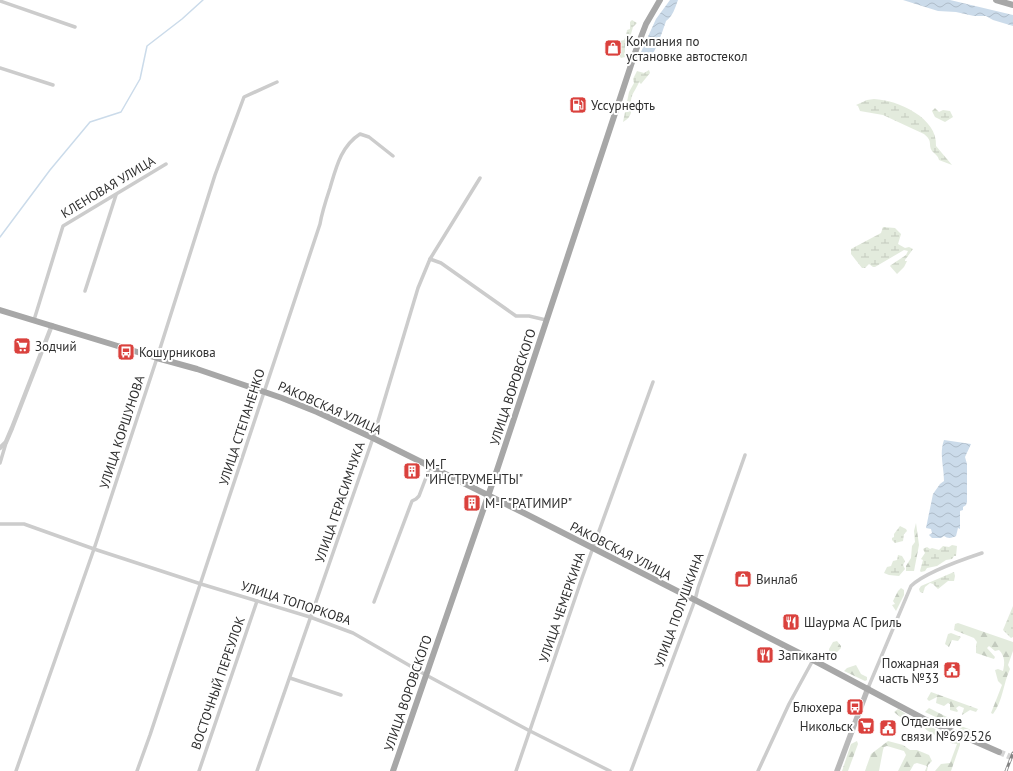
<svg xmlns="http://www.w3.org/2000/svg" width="1013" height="771" viewBox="0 0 1013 771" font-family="'PT Sans',sans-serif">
<defs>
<pattern id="forest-firs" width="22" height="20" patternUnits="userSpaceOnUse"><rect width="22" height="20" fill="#e3ebdd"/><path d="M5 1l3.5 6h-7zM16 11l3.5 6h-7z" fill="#c3cabe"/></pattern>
<pattern id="wetland-marsh" width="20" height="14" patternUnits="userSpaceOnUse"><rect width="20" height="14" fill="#e3ebdd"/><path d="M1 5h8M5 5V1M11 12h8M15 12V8" fill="none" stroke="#c3cabe"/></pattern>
<pattern id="water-waves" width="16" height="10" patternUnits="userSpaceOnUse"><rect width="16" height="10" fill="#cbdbea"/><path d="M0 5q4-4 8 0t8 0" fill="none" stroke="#afbcc9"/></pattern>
</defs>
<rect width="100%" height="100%" fill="#fff"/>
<g fill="url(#forest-firs)">
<path d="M916 523 919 545 914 571H906V566L911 558 912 546 915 542 914 531Z"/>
<path d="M901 588 904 590V595L896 611 892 605 895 604 893 601 898 591Z"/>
<path d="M958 623 1013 642V651L1008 665 1010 669C1003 684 1003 701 993 714L991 713 1002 685 998 681 995 670 998 669 1003 671C1005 663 1005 656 999 650L995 651 989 646 987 648 995 657 994 659 976 653V645L977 642 974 638 954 630 955 624Z"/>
<path d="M951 633 961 637 958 641 952 640 949 647 945 644 948 634Z"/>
<path d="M837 641 841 646V648L835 654 833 658 830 659 829 649 833 642Z"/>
<path d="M856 665 861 674 867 677V680L865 681 844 671 847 668Z"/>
<path d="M931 692 978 709 976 712 970 710 962 715 964 708 959 706 956 708 958 711 957 712 950 710V704L948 703 944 706 936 703 937 697 929 701 927 699Z"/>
<path d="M929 708 953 720 955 724 969 729 976 734 974 735 925 712Z"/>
<path d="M898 709 915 720 940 731 942 733 941 737C935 735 927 732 923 726 915 726 900 718 894 712Z"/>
<path d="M953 739 960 741V745L951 771H935L941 764 950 763 957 744 951 743 949 740Z"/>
<path d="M857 741 858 744 848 771H842L851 744Z"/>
<path d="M888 741 903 745 910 750H917L929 755 932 761 928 765 927 771H925L927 766 917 763 914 764 910 771H898L906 755 904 751 887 746 884 747 883 750 879 771H865L871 754Z"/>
</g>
<g fill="url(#wetland-marsh)">
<path d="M632 20 637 23 633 27 629 41 625 46V57L621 58 618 54 620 45V41L624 40 626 36 627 30 630 29V22Z"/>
<path d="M649 70 650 73 641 84 639 82C637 88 632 93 631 100 630 109 635 115 623 122L629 92 634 83 633 79 637 71 644 73Z"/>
<path d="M874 99C898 100 938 118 936 146L952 165 939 160C938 156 936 155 933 152 927 145 934 142 924 134L883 115 860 111 858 106 856 105 867 100Z"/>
<path d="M935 108 939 112 943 110 950 111 953 117 945 122 935 117 932 111Z"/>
<path d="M883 227 895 228 901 234 898 244 905 248 909 247 913 249 905 260V261H907L904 267 897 274 890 266 891 265 906 255 908 251 904 250 875 267H873L869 264 865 268H862L851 254V249L881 233Z"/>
<path d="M900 526 906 529 907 531 904 534 903 541 895 543 892 540V538L894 537V534Z"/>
<path d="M952 545 957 546 956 556H954L952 559 946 560 937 566 927 568 925 571 921 572 920 571 923 560 921 559 925 553 923 549 927 547 930 549 932 548 939 550 943 546 949 547Z"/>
<path d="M898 555 902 556 905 561 903 565 905 569 899 576 889 575 884 573 887 567 891 566 893 561 897 560Z"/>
<path d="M954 572 955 576 954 581H948L938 589 933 584 930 583 925 587 923 593 920 592 919 589 921 586Z"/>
<path d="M1013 606V637L1011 638 1003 630Z"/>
</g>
<g fill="url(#water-waves)">
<path d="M670 0H678C675 8 673 16 666 21 663 30 654 58 646 62L642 61 640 58 641 52 656 19Z"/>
<path d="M903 0H950L1013 15V26L993 20 986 16H974L956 12 938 11Z"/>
<path d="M944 440 971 444 965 457 967 464V502L966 505 963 507V510L960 511V529L958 528 956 536C952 538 948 539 944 536L941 538H932L929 535 932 533 931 529 926 528 933 494 940 484 944 481C944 467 939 454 944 440Z"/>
</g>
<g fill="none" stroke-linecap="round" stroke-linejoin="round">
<path stroke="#cbdbea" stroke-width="1.5" d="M0 237 50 170 90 122 121 112 140 79 147 46 182 19 203 0"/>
<path stroke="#d5d5d5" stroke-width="6" stroke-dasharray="6 3" stroke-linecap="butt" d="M999 752 1013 758"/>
<g stroke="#ccc" stroke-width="3.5">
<path d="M0 1 75 27"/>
<path d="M0 68 53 85"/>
<path d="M430 259 441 263 516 316H529L546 320"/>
<path d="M85 291 116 195"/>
<path d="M34 320 63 226 166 164"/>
<path d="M0 463 6 443"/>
<path d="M0 524H24L94 549 201 584 310 617 353 633 426 675 530 731 610 771"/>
<path d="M374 602 412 501 416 499 419 496 430 467"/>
<path d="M290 678 341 695"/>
<path d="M868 688 911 586C924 573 964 559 982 553"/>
<path d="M16 771 94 549 157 358 215 175 244 97 277 82"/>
<path d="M137 771 150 735 320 224C322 212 326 200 330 188 336 168 341 146 360 134L369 137 393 156"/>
<path d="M199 771 257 601"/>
<path d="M257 771 373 438 418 288 430 259 480 178"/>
<path d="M516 771 582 578 653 382"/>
<path d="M631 771 695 600 698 588 745 455"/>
<path d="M758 771 789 704 813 660"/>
</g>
<path stroke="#ccc" stroke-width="4.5" d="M0 448 6 442 12 428 52 325"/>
<path stroke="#b9b9b9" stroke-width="5.5" d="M837 771 868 688"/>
<g stroke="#a7a7a7" stroke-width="6">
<path d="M996 0 1013 5"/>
<path d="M0 310 157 358 197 369 282 398 317 412 373 438 526 514 813 660 924 719 999 752"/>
<path d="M393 771 497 470 636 50 646 24 660 0"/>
</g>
<g stroke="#848484" stroke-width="3">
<path id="rail" d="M1006 771 1013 753"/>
</g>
<use href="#rail" stroke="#fff" stroke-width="1.5" stroke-dasharray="4.5" stroke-linecap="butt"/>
</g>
<defs>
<g id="shop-square" transform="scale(0.9)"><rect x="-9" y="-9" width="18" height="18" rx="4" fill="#da413d" stroke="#fff"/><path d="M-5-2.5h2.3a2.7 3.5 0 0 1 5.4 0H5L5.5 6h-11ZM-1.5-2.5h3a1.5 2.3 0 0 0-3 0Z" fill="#fff"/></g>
<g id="fuel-square" transform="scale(0.9)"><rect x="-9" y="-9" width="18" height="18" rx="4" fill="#da413d" stroke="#fff"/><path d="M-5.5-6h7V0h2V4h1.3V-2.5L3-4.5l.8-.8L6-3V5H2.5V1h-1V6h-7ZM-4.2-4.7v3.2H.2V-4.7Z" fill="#fff"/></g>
<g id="supermarket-square" transform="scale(0.9)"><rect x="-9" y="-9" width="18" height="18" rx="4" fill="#da413d" stroke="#fff"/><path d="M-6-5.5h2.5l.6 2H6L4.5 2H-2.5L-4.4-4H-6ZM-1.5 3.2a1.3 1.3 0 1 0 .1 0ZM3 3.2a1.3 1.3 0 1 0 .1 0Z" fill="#fff"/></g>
<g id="bus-square" transform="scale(0.9)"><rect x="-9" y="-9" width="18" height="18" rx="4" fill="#da413d" stroke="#fff"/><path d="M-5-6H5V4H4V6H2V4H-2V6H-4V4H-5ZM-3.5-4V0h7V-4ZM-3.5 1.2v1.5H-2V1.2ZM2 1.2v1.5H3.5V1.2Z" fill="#fff"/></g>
<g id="building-square" transform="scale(0.9)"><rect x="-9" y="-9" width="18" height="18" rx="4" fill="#da413d" stroke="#fff"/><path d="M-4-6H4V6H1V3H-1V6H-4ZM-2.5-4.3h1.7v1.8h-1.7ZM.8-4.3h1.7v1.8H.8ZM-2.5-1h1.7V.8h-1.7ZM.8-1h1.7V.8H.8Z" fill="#fff"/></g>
<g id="restaurant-square" transform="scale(0.9)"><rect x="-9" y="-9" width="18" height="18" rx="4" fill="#da413d" stroke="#fff"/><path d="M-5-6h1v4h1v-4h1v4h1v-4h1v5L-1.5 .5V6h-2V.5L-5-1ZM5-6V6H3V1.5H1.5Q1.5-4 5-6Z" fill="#fff"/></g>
<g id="civic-square" transform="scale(0.9)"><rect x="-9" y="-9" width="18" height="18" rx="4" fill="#da413d" stroke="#fff"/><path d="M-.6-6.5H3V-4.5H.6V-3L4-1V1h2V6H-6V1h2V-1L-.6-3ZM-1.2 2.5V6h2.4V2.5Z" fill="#fff"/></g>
</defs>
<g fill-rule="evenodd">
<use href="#shop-square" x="613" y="48"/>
<use href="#fuel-square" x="578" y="105"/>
<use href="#supermarket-square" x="22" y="346"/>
<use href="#bus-square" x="126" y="352"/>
<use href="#building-square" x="412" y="471"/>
<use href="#building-square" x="472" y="503"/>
<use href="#shop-square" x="743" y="579"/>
<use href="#restaurant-square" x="791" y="622"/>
<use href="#restaurant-square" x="765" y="655"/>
<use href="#civic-square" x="952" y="670"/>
<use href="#bus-square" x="855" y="707"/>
<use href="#supermarket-square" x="866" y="726"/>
<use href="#civic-square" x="888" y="728"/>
</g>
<g text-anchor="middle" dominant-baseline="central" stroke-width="4" stroke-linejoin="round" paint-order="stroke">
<g font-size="13" fill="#2f2f2f" stroke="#fff" text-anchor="start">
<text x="626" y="41">Компания по<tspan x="626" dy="15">установке автостекол</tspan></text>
<text x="591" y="105">Уссурнефть</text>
<text x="35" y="346">Зодчий</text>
<text x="139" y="352">Кошурникова</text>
<text x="425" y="464">М-Г<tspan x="425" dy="15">"ИНСТРУМЕНТЫ"</tspan></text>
<text x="485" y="503">М-Г "РАТИМИР"</text>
<text x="756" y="579">Винлаб</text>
<text x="804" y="622">Шаурма АС Гриль</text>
<text x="778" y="655">Запиканто</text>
<text x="939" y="663" text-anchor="end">Пожарная<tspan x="939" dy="15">часть №33</tspan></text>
<text x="842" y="707" text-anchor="end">Блюхера</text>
<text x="901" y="721">Отделение<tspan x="901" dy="15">связи №692526</tspan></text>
<text x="853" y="726" text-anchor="end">Никольск</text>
</g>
<g font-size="13" fill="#2f2f2f" stroke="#fff">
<text transform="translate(108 187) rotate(-31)">КЛЕНОВАЯ УЛИЦА</text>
<text transform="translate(513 387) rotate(-72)">УЛИЦА ВОРОВСКОГО</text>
<text transform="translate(330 408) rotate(24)">РАКОВСКАЯ УЛИЦА</text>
<text transform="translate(242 427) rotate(-72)">УЛИЦА СТЕПАНЕНКО</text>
<text transform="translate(122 432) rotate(-72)">УЛИЦА КОРШУНОВА</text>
<text transform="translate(340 502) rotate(-71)">УЛИЦА ГЕРАСИМЧУКА</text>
<text transform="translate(621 551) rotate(27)">РАКОВСКАЯ УЛИЦА</text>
<text transform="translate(296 603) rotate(18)">УЛИЦА ТОПОРКОВА</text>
<text transform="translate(562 607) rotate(-71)">УЛИЦА ЧЕМЕРКИНА</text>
<text transform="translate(679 610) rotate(-70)">УЛИЦА ПОЛУШКИНА</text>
<text transform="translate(218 683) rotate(-71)">ВОСТОЧНЫЙ ПЕРЕУЛОК</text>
<text transform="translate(408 693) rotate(-71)">УЛИЦА ВОРОВСКОГО</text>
</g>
</g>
</svg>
